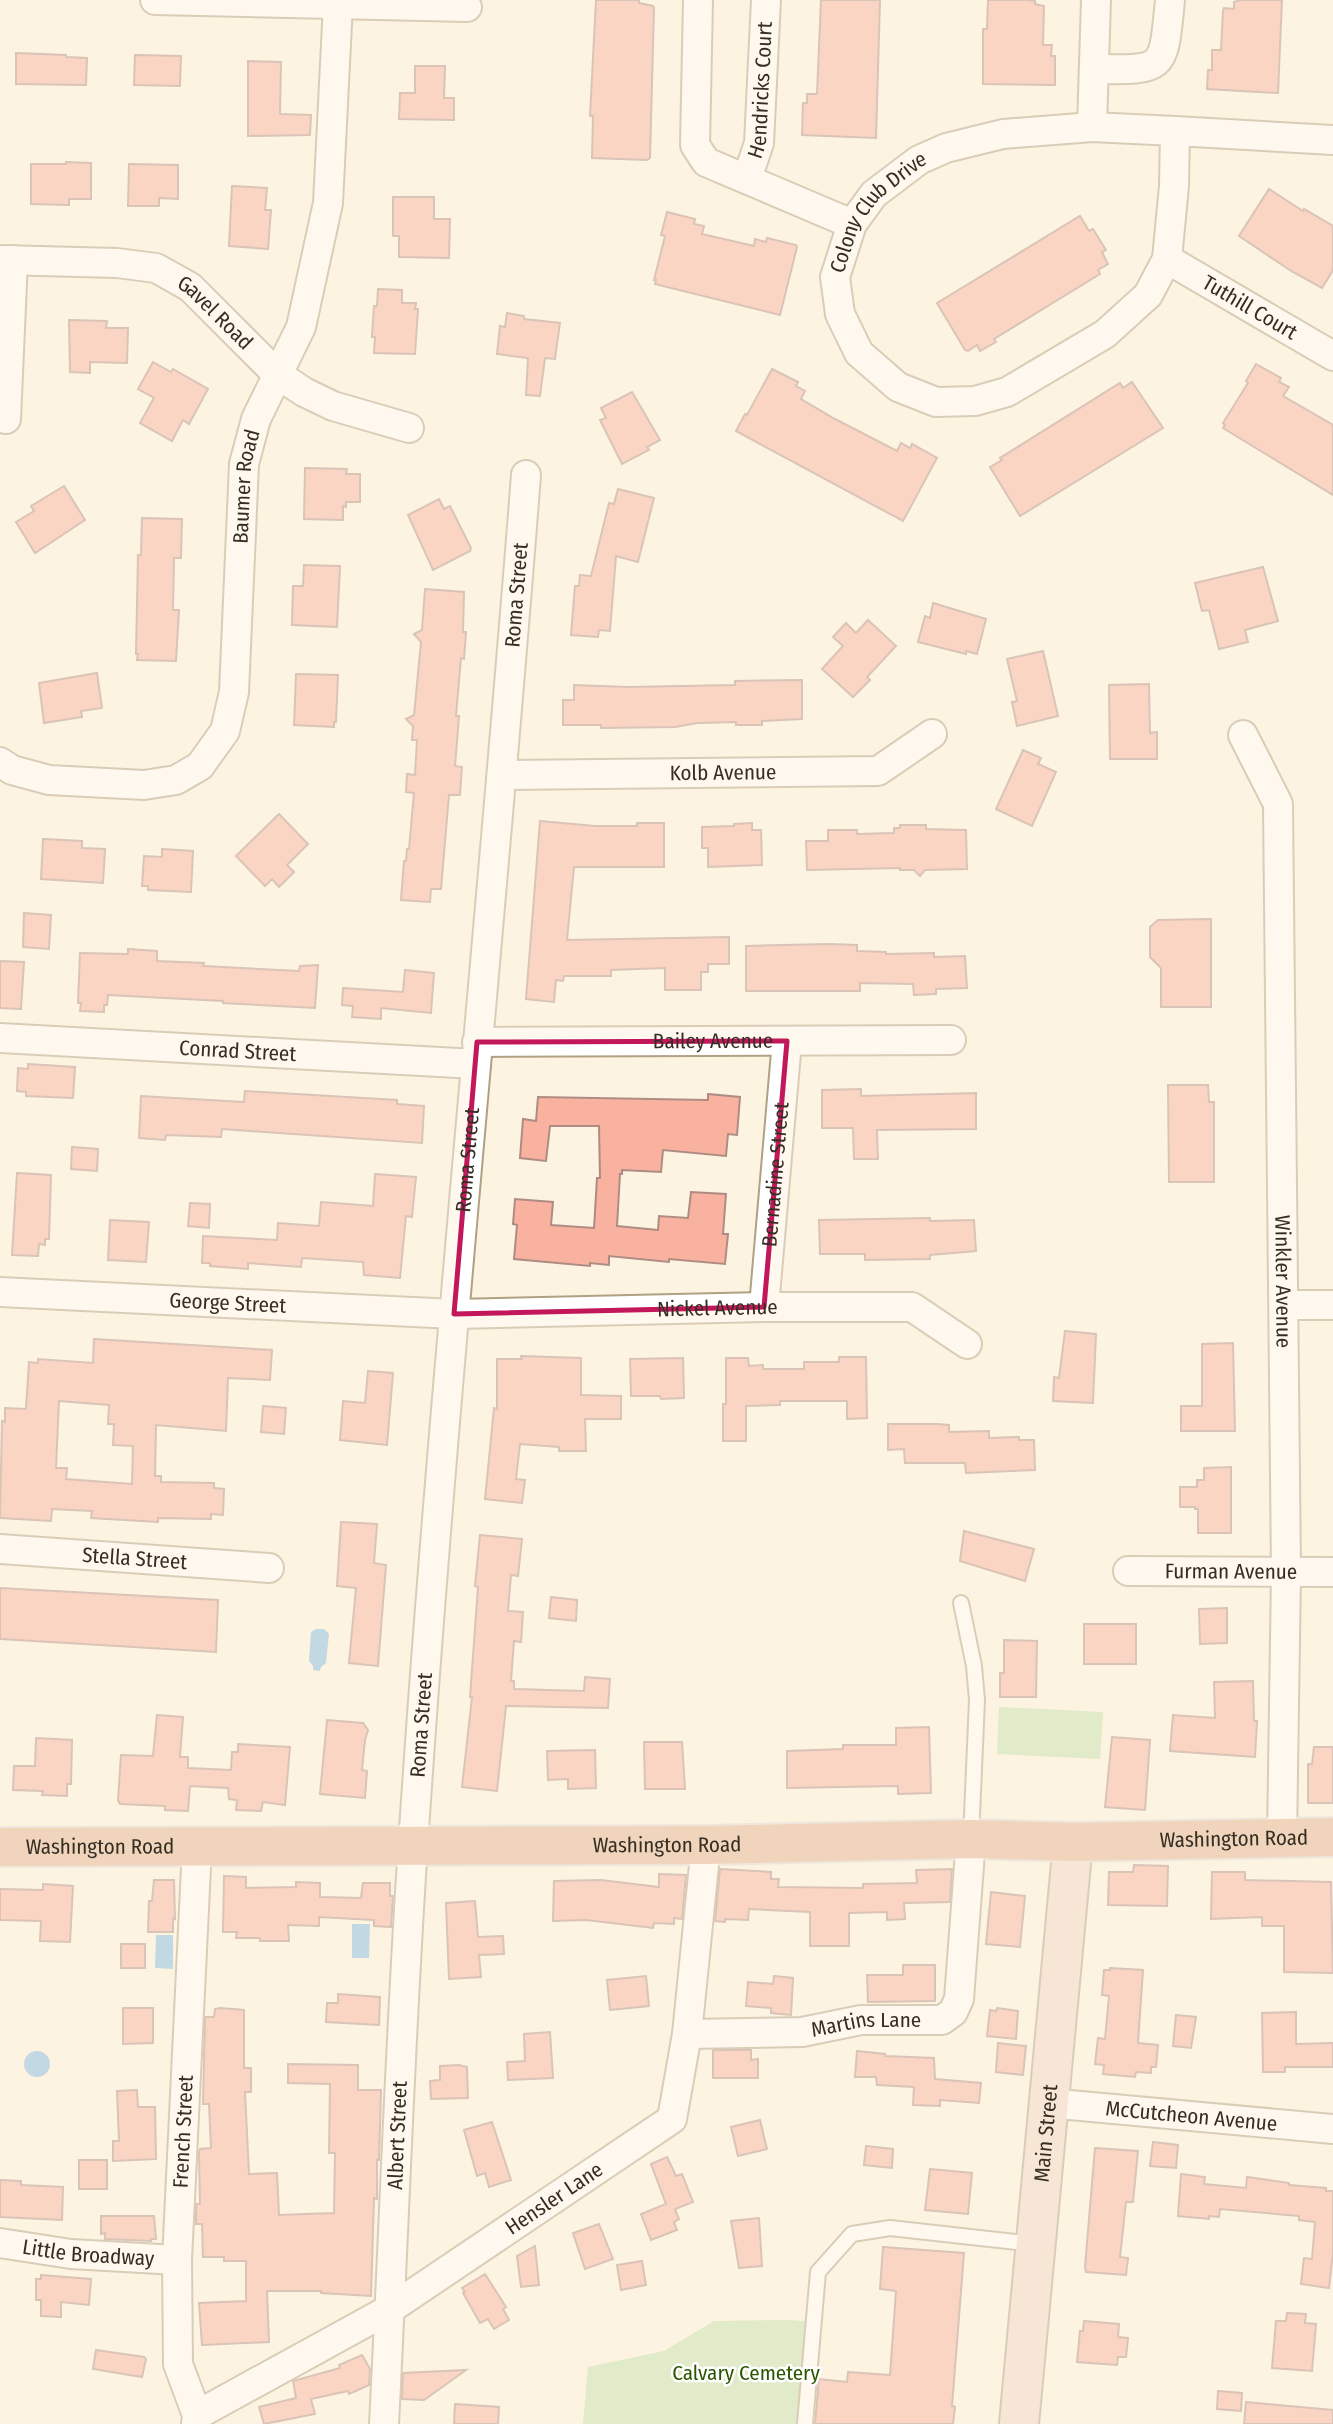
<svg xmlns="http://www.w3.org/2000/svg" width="1333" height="2424" viewBox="0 0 1333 2424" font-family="'Fira Sans Condensed',sans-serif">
<rect width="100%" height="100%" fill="#fdf3e1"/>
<g fill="#bfe0ac">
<path d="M999 1707 1103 1712 1100 1759 997 1754Z"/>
<path d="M789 2320 813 2322 805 2424H583L588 2367 664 2351 714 2321Z"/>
</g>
<g fill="#7bb9e3">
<path d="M316 1629H324L329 1634 326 1663 321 1667 320 1671 313 1670V1666L309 1661 311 1632Z"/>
<path d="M352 1924H370L369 1958H352Z"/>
<path d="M156 1935H173V1969L155 1968Z"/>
<circle cx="37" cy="2064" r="13"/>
</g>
<g fill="#f9b2a0" stroke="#ae8c84" stroke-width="2" fill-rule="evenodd">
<path d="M596 0H639V3L653 6 654 8 650 158 647 160 592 158 593 116H590Z"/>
<path d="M821 0H880L876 138 802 135 803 103H807V94H817Z"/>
<path d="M988 0H1027L1035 1V4L1044 6 1043 45H1052L1051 56H1055V85L983 84V29H987Z"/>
<path d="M1240 0H1282L1278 93 1207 89 1208 70H1212V50H1221L1223 11 1224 8 1234 9V2Z"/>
<path d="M16 53 66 55V57L87 58 86 85 16 84Z"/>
<path d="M135 55 181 56 180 86 134 85Z"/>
<path d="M248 61 281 62 280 114 311 115 310 135 248 136Z"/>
<path d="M415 66H445L444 98H454V120L399 119 400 93H415Z"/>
<path d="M66 162 91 163V199H69V205L31 204V164H66Z"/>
<path d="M129 164 178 165V199L159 198V206H128Z"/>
<path d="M232 186 267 188 265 210H271L268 249 229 246Z"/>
<path d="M1269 189 1303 211 1304 209 1333 226V270L1322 288 1291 271 1239 236Z"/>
<path d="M393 197H434V219H450L449 258 399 257V236H393Z"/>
<path d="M667 212 695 219 694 224 704 226 702 234 754 246 755 239 766 242 767 238 796 245 797 247 780 315 655 284 656 280H654L665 236 661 235Z"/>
<path d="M1080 216 1089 231 1093 229 1106 250 1102 252 1108 264 1098 270 1100 274 994 339 996 342 980 351 977 345 968 351 965 350 937 303Z"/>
<path d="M378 289 402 290V303H416L415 309H418L415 354 374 353 375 337H372L374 306H377Z"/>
<path d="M507 313 524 316V319L560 323 555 359 545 358 540 396 526 395 528 358 497 354 500 326 505 327Z"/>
<path d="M69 320 107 321 106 328H128L127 363 90 362V373L70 372Z"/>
<path d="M153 362 171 372 173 369 208 389 189 424 183 420 172 441 140 423 154 398 138 389Z"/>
<path d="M1256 364 1281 378 1279 382 1289 387 1283 396 1333 425V495L1223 428 1225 425 1223 423 1248 383 1246 381Z"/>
<path d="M772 369 798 382 796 386 805 391 801 399 835 419 897 451 901 443 910 448 912 444 937 458 903 521 736 431 745 414 747 415Z"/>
<path d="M1132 382 1163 428 1020 516 990 467 1002 460 1000 458 1120 383 1123 388Z"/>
<path d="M632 392 660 440 647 447 649 450 622 464 600 420 606 418 601 408Z"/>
<path d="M305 468 347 469 346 474H360V502H346V507L343 506V520L304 519Z"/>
<path d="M64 486 85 520 35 553 16 522 34 511 31 506Z"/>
<path d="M618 489 654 498 638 562 616 556 610 631 599 630 598 637 571 635 575 586H579L580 575 591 576 609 503 614 504Z"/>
<path d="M439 499 444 509 450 506 471 548 470 551 433 570 408 515Z"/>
<path d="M142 518 182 519 181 558H174L173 610H179L176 661 137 660 138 654H136L138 555H141Z"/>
<path d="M304 565 340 566 337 627 292 625 293 586H303Z"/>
<path d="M1263 567 1278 621 1245 630 1248 642 1219 649 1209 610 1202 611 1195 583Z"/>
<path d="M425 589 464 592 463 632H466L464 659 461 658 456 716H459L455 766 462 767 460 795H449L441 889H431L430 902 401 900 404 861H406L407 849H409L414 793 406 792 407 774 415 775 417 740H412L413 726 406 719 414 715 421 642 414 634 422 630Z"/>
<path d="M933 603 986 619 977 654 966 651V654L918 642 925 616 930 618Z"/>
<path d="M868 620 896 646 867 677 870 680 853 697 822 669 843 646 833 637 846 623 856 633Z"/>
<path d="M1043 651 1058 716 1017 726 1012 702 1017 701 1007 659Z"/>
<path d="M97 673 102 708 81 711 82 717 44 723 39 683Z"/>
<path d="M296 674 338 675 336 722H334V727L294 725Z"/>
<path d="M802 680V719L762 721V725H736V722L697 723 675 727 601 728V725H563V700H574V685L628 687 735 685V681Z"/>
<path d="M1149 684 1150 733 1157 732V759H1110L1109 685Z"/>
<path d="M1023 750 1041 758 1038 764 1056 772 1032 826 996 809Z"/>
<path d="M279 814 308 844 287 865 294 872 279 887 272 879 265 886 236 856Z"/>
<path d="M540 821 595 826H637V823H664V867H574L567 940 729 937V964H708V972H701V990H665V968L611 970V976H564L563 981 556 980 554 1002 526 999Z"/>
<path d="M752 823V830H761L762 865 708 867V848H702V827L734 826V824Z"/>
<path d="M900 825H926V829L966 830 967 869 925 870 920 876 914 870H900V868L807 870 806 841H828V830H857V834L894 833V828H900Z"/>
<path d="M43 839 82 841V848L105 849 103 883 41 879Z"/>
<path d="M162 849 193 851 191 892 148 890V886H142L144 856 162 857Z"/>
<path d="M24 913 51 915 49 949 23 947Z"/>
<path d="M1211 919V1007H1161V968L1150 957V927L1158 920Z"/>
<path d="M829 944 857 945V951L886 952V954L934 953V957L965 956 967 988 936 989V994L914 995 913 984 860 983V991H746V946Z"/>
<path d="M128 949 157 951V961L204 963 203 966 299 971 300 966 318 965 315 1008 223 1003V1001L108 995 107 1005H104V1012L80 1011 81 1003H78L80 953 128 954Z"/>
<path d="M0 961 24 962 21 1009 0 1008Z"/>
<path d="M405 970 434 973 431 1013 381 1008V1019L352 1017 353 1006 342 1005 343 988 403 992Z"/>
<path d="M28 1064 75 1067 73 1098 26 1096V1092L17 1091 18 1068 28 1069Z"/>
<path d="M1168 1085H1208L1209 1102H1214V1182H1169Z"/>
<path d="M861 1089V1096L976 1093V1129L877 1130 878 1159H854L853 1128H822V1090Z"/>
<path d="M245 1091 397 1100V1104L424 1106 422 1143 222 1129 221 1137 166 1135 165 1140 139 1138 141 1096 244 1102Z"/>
<path d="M708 1094 740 1097 737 1135 728 1134 726 1156 663 1150 661 1172 622 1170V1174H620L617 1226 658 1230 659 1216 688 1218 691 1192 726 1194 723 1234H728L725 1264 669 1259V1262L609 1256V1265L590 1263V1266L514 1259 517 1225 513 1224 515 1199 553 1202 551 1225 594 1228 597 1178H600L599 1126H550L546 1161 520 1158 523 1119 536 1121 538 1097 708 1100Z"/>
<path d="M72 1147 98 1149 97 1171 71 1169Z"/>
<path d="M17 1173 51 1175 49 1239H45V1245L39 1244 38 1256 12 1255Z"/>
<path d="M375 1174 416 1177 412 1217 406 1216 400 1278 364 1275 363 1262 302 1258 301 1267 248 1263V1269L210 1266V1263H202L203 1236 277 1240 278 1223 319 1226 321 1202 373 1206Z"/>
<path d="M190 1203 210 1204 209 1228 188 1226Z"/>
<path d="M930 1218V1221L974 1220 976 1251 930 1255V1259L865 1260V1254H820L819 1220Z"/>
<path d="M110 1220 149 1222 146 1262 108 1260Z"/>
<path d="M1065 1331 1096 1334 1093 1403 1053 1401 1054 1377 1059 1378Z"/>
<path d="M94 1339 272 1350 270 1380 228 1378 226 1431 156 1425 155 1476H161V1482L214 1483V1488L224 1489 223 1515 211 1514V1519L158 1518V1522L91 1518 92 1511 52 1509 51 1521 0 1518 2 1421 5 1422V1408L26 1409 29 1362 38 1363V1359L93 1363ZM59 1401 109 1405 108 1424H114L113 1445 133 1446 132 1484 66 1479 67 1468H56Z"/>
<path d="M1233 1343 1235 1431H1181V1406H1202V1344Z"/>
<path d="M521 1356 581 1358V1395L621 1396V1419H585L586 1451H559V1447L520 1444 516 1479 525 1480 522 1503 485 1499 494 1408 497 1409V1359H522Z"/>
<path d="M839 1357H866L867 1418 847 1419V1401H780V1405L746 1406V1441H723V1404H726V1358H748L749 1366 763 1365V1369H804V1362H839Z"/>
<path d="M683 1358 684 1398 661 1399 660 1396H631L630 1359Z"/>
<path d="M368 1371 393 1373 387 1445 340 1440 343 1401 365 1403Z"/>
<path d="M263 1406 286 1408 284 1434 261 1432Z"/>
<path d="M888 1424H937L949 1425V1432L989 1431V1438L1019 1437V1440H1034L1035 1470 966 1473 965 1463H905L904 1449 888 1450Z"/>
<path d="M1231 1467V1533H1198V1509H1195V1507H1180V1487H1197V1480H1204V1468Z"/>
<path d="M341 1522 377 1524 374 1563 386 1565 378 1666 349 1663 356 1588 337 1586Z"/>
<path d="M964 1531 1034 1549 1025 1581 960 1561Z"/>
<path d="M480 1535 522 1539 518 1576 511 1575 508 1611 523 1612 521 1642 514 1641 511 1681H514V1689L584 1691 585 1677 610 1679 608 1708 506 1706 497 1791 462 1787 472 1697H470L478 1587 475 1586Z"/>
<path d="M0 1588 218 1600 216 1652 0 1639Z"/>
<path d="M551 1597 577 1600 576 1621 549 1618Z"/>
<path d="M1227 1608V1643L1200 1644 1199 1609Z"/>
<rect x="1084" y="1624" width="52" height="40"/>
<path d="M1004 1640 1037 1641 1036 1697H1000V1673H1004Z"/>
<path d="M1253 1681 1254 1721H1257L1255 1757 1170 1751 1173 1715 1215 1718 1214 1682Z"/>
<path d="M157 1715 183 1717 180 1757H188V1768L231 1770 232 1752H238V1744L290 1747 285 1805 263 1802 261 1811 236 1810 237 1800 229 1799 228 1788 190 1786 188 1811 165 1810V1806L120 1804 118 1800 121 1755 153 1756Z"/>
<path d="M327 1720 363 1723 368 1730 365 1740 362 1770 367 1771 365 1798 320 1794Z"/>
<path d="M929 1727 931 1793 898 1794V1786L787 1788V1751L843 1749V1745H896V1728Z"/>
<path d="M1112 1737 1150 1740 1145 1810 1105 1807Z"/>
<path d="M36 1738 72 1740 71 1784H67V1796L42 1795 43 1791 13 1790 14 1766H35Z"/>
<path d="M644 1742H682L685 1789H645Z"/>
<path d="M1314 1747H1333V1803H1308V1764H1312Z"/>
<path d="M595 1750 596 1788 568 1789V1779L548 1780 547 1751Z"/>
<path d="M1134 1865 1168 1866 1167 1906 1108 1905 1109 1872H1133Z"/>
<path d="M720 1869 771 1872V1879H779L778 1887 863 1888V1884L917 1883 916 1870 952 1869 950 1902 904 1903 905 1919 887 1920V1912L849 1913V1946H810V1912L749 1909 748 1920 725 1919V1922L715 1921Z"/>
<path d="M1212 1872H1245V1880L1331 1882 1333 1973 1284 1972V1926H1262V1917L1211 1919Z"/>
<path d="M659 1874 686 1875 682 1919 674 1918V1924L654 1923 653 1928 586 1920 553 1921 554 1881 601 1880 659 1887Z"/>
<path d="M224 1876 246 1877V1888L296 1887V1882L320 1883V1897L361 1898 363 1883H390V1896H393L391 1927 374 1926V1920L319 1917V1926L288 1925 289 1941H260V1938H236L237 1932H223Z"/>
<path d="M154 1880H174L175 1919 173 1918V1932H148L149 1901H152Z"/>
<path d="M43 1884 73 1886 70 1942 40 1941 41 1921 0 1920V1889L43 1890Z"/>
<path d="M991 1892 1025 1896 1020 1947 986 1944Z"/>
<path d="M475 1901 478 1937 503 1936 504 1954 479 1955 481 1977 449 1979 446 1903Z"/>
<rect x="121" y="1944" width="24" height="24"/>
<path d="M903 1965H935V2001L868 2002 867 1975H903Z"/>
<path d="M1110 1968 1143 1970 1138 2043 1158 2045 1156 2067H1151V2073L1136 2072 1135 2077 1103 2074 1104 2065 1095 2064 1098 2038 1105 2039 1109 1996 1102 1995 1104 1970H1110Z"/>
<path d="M646 1976 649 2006 610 2010 607 1980Z"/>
<path d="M774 1976 793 1978 791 2015 771 2013V2008L746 2006 748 1982 773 1984Z"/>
<path d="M338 1994 380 1997 379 2025 326 2022 327 2003H338Z"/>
<path d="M123 2008H153V2043L123 2044Z"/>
<path d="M220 2008 244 2010V2068H251V2092H245L249 2174 277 2173 279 2215 334 2213 335 2153H329L330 2084 288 2083V2064L358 2065V2090H381L379 2160H377V2199L374 2198 371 2296 321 2293V2291H267L269 2342 202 2345 199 2303 246 2301V2261H224V2257H203L202 2224H196V2204H200L199 2152 200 2149 211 2148 209 2104H203L205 2017H214L215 2009Z"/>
<path d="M997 2008 1018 2011 1016 2039 987 2036 990 2010 996 2011Z"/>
<path d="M1296 2012V2044L1333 2043V2067H1285V2072H1263L1262 2013Z"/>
<path d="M1176 2015 1196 2017 1191 2048 1173 2046Z"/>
<path d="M550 2032 553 2078 508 2080 507 2062 525 2061 524 2034Z"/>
<path d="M998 2043 1026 2046 1023 2075 996 2072Z"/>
<path d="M713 2050H751V2060L758 2059V2078H713Z"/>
<path d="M857 2051 885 2054V2056L934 2058 935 2079 981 2083 979 2103 940 2100V2106L913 2105 914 2087 877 2085 876 2077H855Z"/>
<path d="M459 2065 467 2067 468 2098 431 2099 430 2081 440 2080V2066Z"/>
<path d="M137 2090 138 2107H155L156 2159 113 2161V2141H119L117 2091Z"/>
<path d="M760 2120 767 2149 738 2156 731 2127Z"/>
<path d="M492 2122 511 2180 489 2187 485 2173 477 2176 464 2130Z"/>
<path d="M1153 2142 1178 2145 1176 2168 1150 2166Z"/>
<path d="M866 2146 893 2149 892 2168 864 2165Z"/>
<path d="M1095 2148 1138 2151 1133 2202H1126L1120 2257 1128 2258 1126 2275 1086 2272 1085 2267Z"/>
<path d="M667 2157 676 2176 682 2174 693 2202 675 2209 679 2219 674 2222 677 2230 651 2240 641 2214 666 2204 651 2164Z"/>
<rect x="79" y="2160" width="28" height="29"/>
<path d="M930 2169 972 2173 968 2214 925 2210Z"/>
<path d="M1181 2174 1205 2177 1204 2184 1246 2188 1247 2177 1289 2183V2185L1326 2188V2191H1333V2252L1329 2288 1301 2284 1304 2258 1312 2259 1315 2222 1299 2220V2216L1220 2209 1219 2217 1209 2216V2219L1178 2216Z"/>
<path d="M0 2180 21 2181V2185L63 2187 62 2220 0 2217Z"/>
<path d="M101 2216H154L156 2239H151V2241L105 2239V2233L101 2234Z"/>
<path d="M759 2218 762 2266 739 2268 731 2221Z"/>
<path d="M599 2224 613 2259 585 2269 573 2233Z"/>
<path d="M535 2246 539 2285 521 2287 517 2256Z"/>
<path d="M883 2247 964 2253 952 2406 955 2407 953 2424H815L819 2379 847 2382 848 2372 890 2375 896 2291 880 2289Z"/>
<path d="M642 2261 646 2285 621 2290 617 2265Z"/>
<path d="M485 2274 506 2307 503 2309 509 2320 494 2329 488 2319 480 2323 463 2293 465 2292 462 2288Z"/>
<path d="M41 2275 91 2279 89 2305 61 2302V2317L41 2316V2300H36V2279H41Z"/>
<path d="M1287 2313 1306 2314 1305 2323 1316 2324 1312 2371 1272 2368 1276 2321H1286Z"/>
<path d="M1084 2321 1119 2324 1118 2337 1128 2338 1126 2357H1118L1117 2365 1077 2362 1080 2331H1083Z"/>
<path d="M96 2350 144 2357 146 2359 142 2377 93 2369Z"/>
<path d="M362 2355 370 2369 369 2385 349 2394 348 2391 311 2399 315 2414 264 2424 259 2407 296 2398 293 2381 340 2368 339 2365Z"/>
<path d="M466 2370 424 2400 402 2399 403 2373Z"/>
<path d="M1218 2391 1242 2393 1241 2411 1217 2409Z"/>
<path d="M1246 2402 1333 2410V2424H1244Z"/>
<path d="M455 2404 499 2407 498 2424H454Z"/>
</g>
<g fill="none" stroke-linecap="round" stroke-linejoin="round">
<g stroke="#b0a184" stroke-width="18">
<g id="lane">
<path d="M961 1603 974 1666 977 1700 971 1838"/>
<path d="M805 2424 818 2272 852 2234 890 2228 1034 2244"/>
</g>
</g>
<g stroke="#b0a184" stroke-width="32">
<g id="street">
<path d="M155 0 467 7"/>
<path d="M698 0 695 145 706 162 852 224"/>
<path d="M1094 69C1166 70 1163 71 1170 0"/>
<path d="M1092 127 1096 0"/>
<path id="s1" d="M1175 131 1174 186 1167 259 1148 295 1105 334 1007 392 975 401 936 402 898 387 859 353 840 314 835 277 852 224 874 194 919 160 946 148 1003 134 1092 127 1175 131 1333 140"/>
<path id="s2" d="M747 179 759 143 766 0"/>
<path id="s3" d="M1167 259 1333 356"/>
<path id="s4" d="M0 260 117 263 156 268 190 287 277 374 304 392 333 406 409 428"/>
<path d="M6 419 13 260"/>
<path id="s5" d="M1243 735 1278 804 1286 1572 1282 1838"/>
<path id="s6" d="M0 762 12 770 49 780 144 785 176 780 200 766 225 731 234 692 244 464 256 419 301 327 328 203 338 4"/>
<path id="s7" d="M503 775 878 771 932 734"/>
<path id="s8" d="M0 1038 476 1064"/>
<path id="s9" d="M477 1042 951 1040"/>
<path id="s10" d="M0 1292 454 1314 764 1307H912L967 1344"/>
<path d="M1284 1305H1333"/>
<path id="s11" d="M764 1307 787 1041"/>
<path id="s12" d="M0 1549 269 1568"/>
<path id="s13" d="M1128 1571 1333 1572"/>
<path id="s14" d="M687 2034 802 2032 861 2020H942L953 2012 959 1999 971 1839"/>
<path id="s15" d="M1048 2103 1333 2129"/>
<path id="s16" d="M0 2243 71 2254 177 2260"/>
<path id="s17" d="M197 2415 390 2309 672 2119 687 2034 706 1845"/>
<path id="s18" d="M196 2424 197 2415 178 2364 177 2260 197 1847"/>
<path id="s19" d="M384 2424C394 2231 400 2038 413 1845 443 1388 491 932 526 475"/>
</g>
</g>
<g stroke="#b0a184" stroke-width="42">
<g id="secondary">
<path id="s20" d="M1019 2424 1073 1842"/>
</g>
</g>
<g stroke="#dbdad7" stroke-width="42">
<g id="primary">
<path id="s21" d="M0 1847 706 1845 971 1839 1073 1842 1333 1837"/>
</g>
</g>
<use href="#lane" stroke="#fff" stroke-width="14"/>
<use href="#street" stroke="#fff" stroke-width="28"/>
<use href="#secondary" stroke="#f0d7c7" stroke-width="38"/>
<use href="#primary" stroke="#e0af8f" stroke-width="38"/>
</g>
<path d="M0 0H1333V2424H0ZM787 1041 764 1307 454 1314 477 1042Z" fill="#fdf3e1" fill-opacity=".55" fill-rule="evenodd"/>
<path fill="none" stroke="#c2185b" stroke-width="5" stroke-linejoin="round" d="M787 1041 764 1307 454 1314 477 1042Z"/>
<g text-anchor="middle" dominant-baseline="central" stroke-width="5" stroke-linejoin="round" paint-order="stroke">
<g font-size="21" fill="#352f23" stroke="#fff">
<text stroke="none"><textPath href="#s2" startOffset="91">Hendricks Court</textPath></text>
<text stroke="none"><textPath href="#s1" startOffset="667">Colony Club Drive</textPath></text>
<text stroke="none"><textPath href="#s3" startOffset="96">Tuthill Court</textPath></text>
<text stroke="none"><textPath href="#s4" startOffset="231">Gavel Road</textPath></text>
<text stroke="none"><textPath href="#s6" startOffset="497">Baumer Road</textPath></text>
<text stroke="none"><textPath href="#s19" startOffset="1834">Roma Street</textPath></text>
<text stroke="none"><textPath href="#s7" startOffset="220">Kolb Avenue</textPath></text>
<text stroke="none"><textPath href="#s9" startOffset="236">Bailey Avenue</textPath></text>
<text stroke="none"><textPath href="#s8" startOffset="238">Conrad Street</textPath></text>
<text stroke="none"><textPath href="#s19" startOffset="1267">Roma Street</textPath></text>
<text stroke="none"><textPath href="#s11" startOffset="133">Bernadine Street</textPath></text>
<text stroke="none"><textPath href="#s5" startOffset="555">Winkler Avenue</textPath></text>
<text stroke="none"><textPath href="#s10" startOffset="228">George Street</textPath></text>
<text stroke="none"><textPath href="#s10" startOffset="718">Nickel Avenue</textPath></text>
<text stroke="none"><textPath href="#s12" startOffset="135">Stella Street</textPath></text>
<text stroke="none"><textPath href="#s13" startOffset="103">Furman Avenue</textPath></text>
<text stroke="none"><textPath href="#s19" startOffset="700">Roma Street</textPath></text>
<text stroke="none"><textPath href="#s21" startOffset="1234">Washington Road</textPath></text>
<text stroke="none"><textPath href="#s21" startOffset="667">Washington Road</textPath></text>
<text stroke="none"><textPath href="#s21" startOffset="100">Washington Road</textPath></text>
<text stroke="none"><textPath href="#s14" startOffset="180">Martins Lane</textPath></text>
<text stroke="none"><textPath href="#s15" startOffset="144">McCutcheon Avenue</textPath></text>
<text stroke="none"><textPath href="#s18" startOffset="296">French Street</textPath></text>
<text stroke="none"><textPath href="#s20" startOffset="292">Main Street</textPath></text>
<text stroke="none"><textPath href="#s19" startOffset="289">Albert Street</textPath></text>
<text stroke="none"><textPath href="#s17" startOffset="418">Hensler Lane</textPath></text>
<text stroke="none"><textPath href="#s16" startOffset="89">Little Broadway</textPath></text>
</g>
<g font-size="21" fill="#2a5600" stroke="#fff">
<text x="746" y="2373">Calvary Cemetery</text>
</g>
</g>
</svg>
